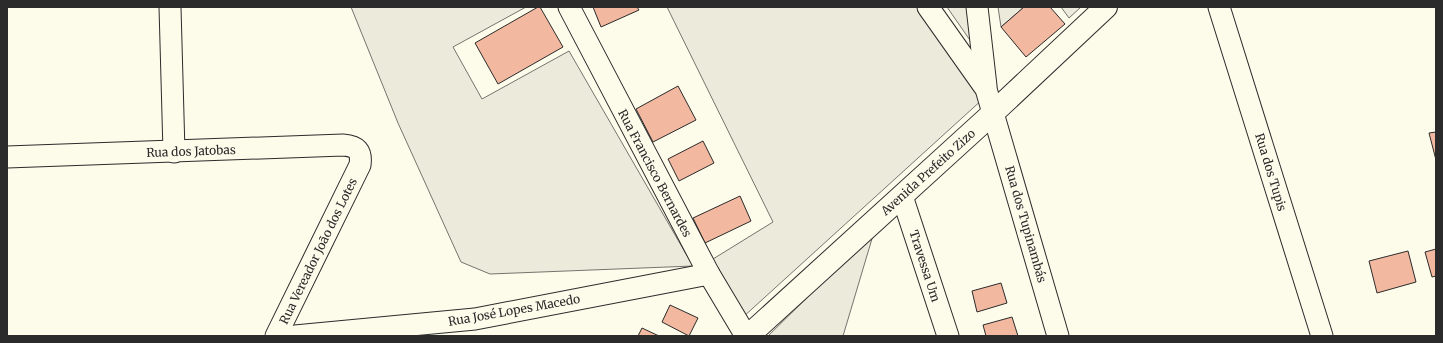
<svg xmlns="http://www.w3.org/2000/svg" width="1443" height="343" viewBox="0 0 1443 343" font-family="Merriweather,serif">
<rect width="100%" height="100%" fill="#fdfbea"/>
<g fill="#ecebdb" stroke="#74746e">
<path d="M351 7H526L453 47 482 99 569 51 693 266 490 274 461 262 398 123Z"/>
<path d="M667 7H919L984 98 742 318 713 259 773 222Z"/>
<path d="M947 7H969L974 46Z"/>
<path d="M998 7H1024L1001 27Z"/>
<path d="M1061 7H1081L1069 18Z"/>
<path d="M874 232 843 336H768Z"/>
</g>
<g fill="#f2b8a0" stroke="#2b2b2b">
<path d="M538 7H540L563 47 498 84 475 43Z"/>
<path d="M593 7H637L639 10 601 27Z"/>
<path d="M1024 7H1050L1065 24 1026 57 1001 27Z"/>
<path d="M678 86 696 120 653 142 636 109Z"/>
<path d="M1436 132V160L1429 133Z"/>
<path d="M703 141 714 163 679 181 668 159Z"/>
<path d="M740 196 751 221 705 243 693 218Z"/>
<path d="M1436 249V276L1432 277 1425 252Z"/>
<path d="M1408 251 1416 282 1377 293 1369 261Z"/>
<path d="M1001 283 1007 303 977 312 972 291Z"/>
<path d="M670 305 698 318 689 336 662 322Z"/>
<path d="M1012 317 1018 336H986L983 325Z"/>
<path d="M642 328 659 336H638Z"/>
</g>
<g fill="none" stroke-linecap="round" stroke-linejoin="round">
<g stroke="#2b2b2b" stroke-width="23">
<g id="street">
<path d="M170 7 174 152"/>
<path d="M569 7 709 274 746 336"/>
<path d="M928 7 986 89 1058 336"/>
<path d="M977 7 986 86"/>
<path d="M1219 7 1322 336"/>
<path d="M7 157 343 145C357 146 362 151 360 165L276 336"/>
<path d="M902 196 948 336"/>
<path d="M295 336 475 319 709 274"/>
</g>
</g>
<g stroke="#2b2b2b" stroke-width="24">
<path id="secondary" d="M748 336 993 113 1106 7"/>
</g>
<use href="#street" stroke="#fdfbea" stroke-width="21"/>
<use href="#secondary" stroke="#fdfbea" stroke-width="22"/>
</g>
<g text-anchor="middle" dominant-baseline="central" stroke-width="3" stroke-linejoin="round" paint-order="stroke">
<g font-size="12" fill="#2b2b2b" stroke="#fdfbea">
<text transform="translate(191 151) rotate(-2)">Rua dos Jatobas</text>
<text transform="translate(928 172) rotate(-42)">Avenida Prefeito Zizo</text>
<text transform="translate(1271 172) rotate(73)">Rua dos Tupis</text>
<text transform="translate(655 173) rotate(62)">Rua Francisco Bernardes</text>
<text transform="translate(1026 224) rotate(74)">Rua dos Tupinambás</text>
<text transform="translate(318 251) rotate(-64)">Rua Vereador João dos Lotes</text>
<text transform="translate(925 266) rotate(72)">Travessa Um</text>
<text transform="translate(514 310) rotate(-10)">Rua José Lopes Macedo</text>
</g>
</g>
<rect width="1443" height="343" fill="none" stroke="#2b2b2b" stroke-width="16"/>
</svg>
